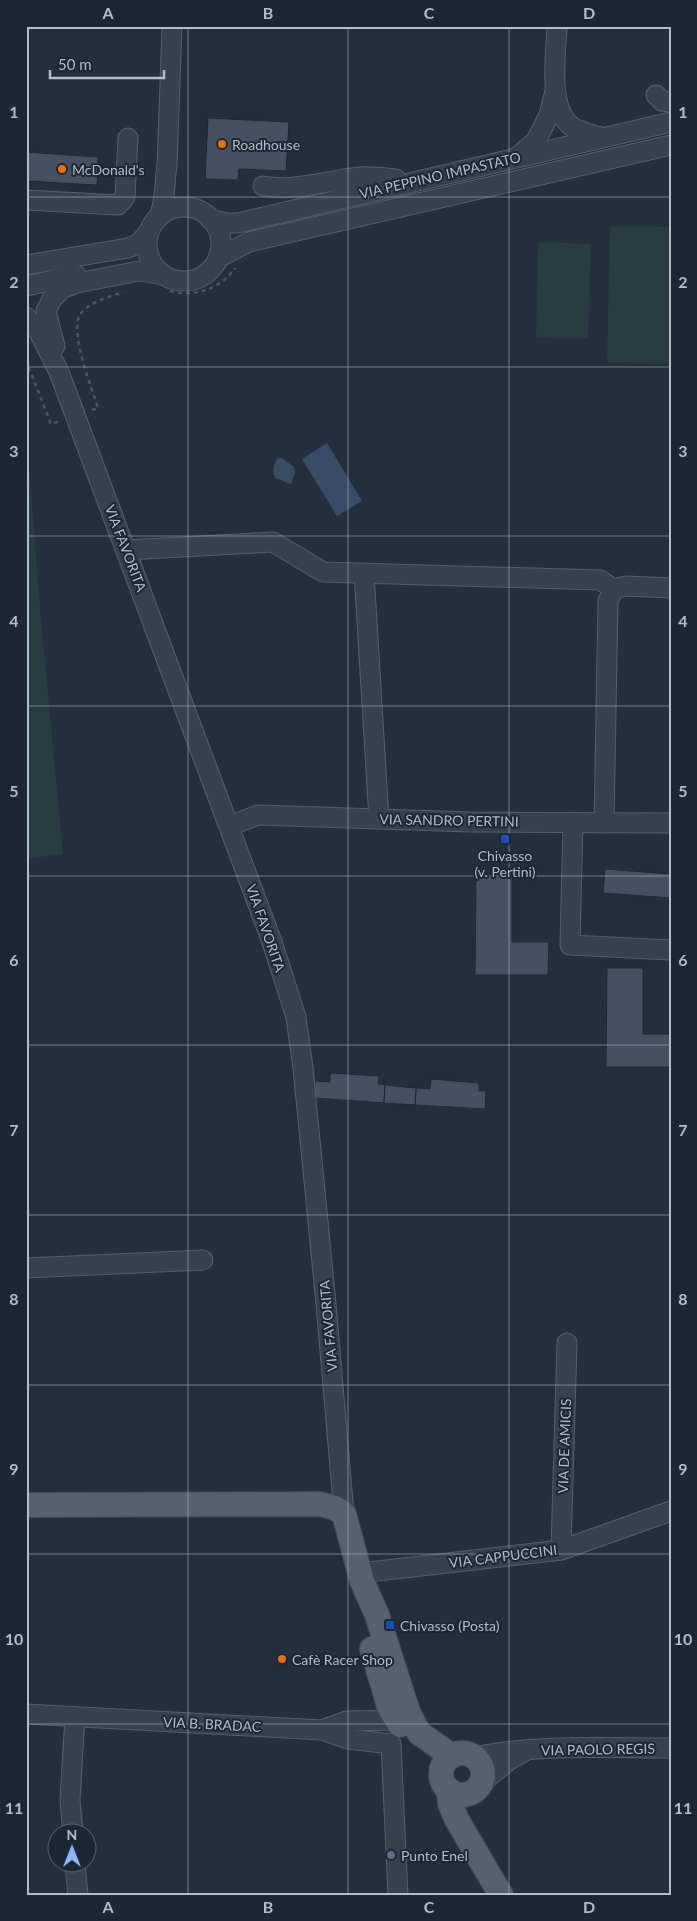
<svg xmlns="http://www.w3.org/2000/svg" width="697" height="1921" viewBox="0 0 697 1921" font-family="Lato,sans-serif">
<rect width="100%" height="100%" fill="#242f3e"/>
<g fill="#263c3f">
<path d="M610 226 671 227V364L607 363Z"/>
<path d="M538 242 591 244 588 339 536 338Z"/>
<path d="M26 427 41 619 63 854 26 859Z"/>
</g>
<g fill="#394c67">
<path d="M327 443 362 501 337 516 302 459Z"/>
<path d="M278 458H282L294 467 295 473 291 484 275 478C272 472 273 463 278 458Z"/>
</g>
<g fill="#455162" stroke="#1f2835">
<path d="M208 118 289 122 286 171 239 169 238 180 205 179Z"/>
<path d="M26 152 98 157 97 185 26 181Z"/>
<path d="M605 869 671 874V898L603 893Z"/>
<path d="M476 876H512V942H549L548 975H475Z"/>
<path d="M607 968H643V1034H671V1067H606Z"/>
<path d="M330 1073 379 1076 378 1084 385 1085 384 1103 314 1098 315 1081 330 1082Z"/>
<path d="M431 1079 479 1083V1091H486L485 1109 415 1105 416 1088 430 1089Z"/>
<path d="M385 1085 416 1088 415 1105 384 1103Z"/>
</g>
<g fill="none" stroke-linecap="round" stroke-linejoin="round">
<g stroke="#565f6c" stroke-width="21">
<g id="minor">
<path d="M557 26C556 53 548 105 569 124 576 132 591 134 601 137"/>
<path d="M656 95 662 101 671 102"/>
<path d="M518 156 536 141 549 115 555 91"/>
<path d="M263 186C297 192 327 180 361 177 372 176 385 178 396 179"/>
<path d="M26 200 118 205 125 197 128 138"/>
<circle cx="184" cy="244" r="37"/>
<path d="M159 217C166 201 164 183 167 166L172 26"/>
<path d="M210 219 226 223H238L671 122"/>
<path d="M218 258 249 242 671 145"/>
<path d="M26 265 128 248 139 243 148 233"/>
<path d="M26 286 76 275"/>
<path d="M26 317 38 330 59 372 272 942 296 1017 303 1068 326 1304 344 1514"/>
<path d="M55 346 46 311 52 299 63 288 77 283 139 271 164 275"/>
<path d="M126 550 273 542 323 572 600 580 614 589 626 586 671 588"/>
<path d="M364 573 379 819"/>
<path d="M573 822 570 945 671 950"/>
<path d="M604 823 608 601 614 589"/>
<path d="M229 826 258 815 470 822 671 823"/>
<path d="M26 1268 203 1260"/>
<path d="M561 1550 567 1343"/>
<path d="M360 1573 561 1550 671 1511"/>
<path d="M26 1714 322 1730 347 1721 397 1720"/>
<path d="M322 1730 348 1739 391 1744 398 1895"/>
<path d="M473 1757C537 1744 605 1748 671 1748"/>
<path d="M480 1784 508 1761 525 1751"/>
<path d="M73 1834 70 1800 75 1717"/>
<path d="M75 1864 78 1895"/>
</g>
</g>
<g stroke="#414a57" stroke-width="26">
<g id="major">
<path d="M26 1505 320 1504 335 1508 344 1514 362 1581 377 1615 408 1712 419 1733 452 1756"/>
<path d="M372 1649 390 1709 400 1725"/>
<circle cx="462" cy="1774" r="21"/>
<path d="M449 1790 450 1804 457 1820 501 1895"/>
</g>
</g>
<g stroke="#44595c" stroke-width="2.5" stroke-dasharray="4 4" stroke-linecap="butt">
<path d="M170 291C194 297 220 290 235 268"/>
<path d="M26 360 51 424 61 421"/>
<path d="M92 410 98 408C92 388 68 330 81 313 91 301 109 297 123 292"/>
</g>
<use href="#minor" stroke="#38414e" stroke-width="19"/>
<use href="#major" stroke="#56606e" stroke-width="24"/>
</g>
<path fill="none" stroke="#b4bcc9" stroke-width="1" stroke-opacity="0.55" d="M188 26V1895M348 26V1895M509 26V1895M26 197H671M26 367H671M26 536H671M26 706H671M26 876H671M26 1045H671M26 1215H671M26 1385H671M26 1554H671M26 1724H671"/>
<g fill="#e8710a" stroke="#1d2633" stroke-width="2">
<circle cx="222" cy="144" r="5"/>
<circle cx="62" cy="169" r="5"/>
<circle cx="282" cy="1659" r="5"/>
</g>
<g fill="#1a4fb4" stroke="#1d2633" stroke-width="2">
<rect x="500" y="834" width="10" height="10" rx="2.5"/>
<rect x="385" y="1620" width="10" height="10" rx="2.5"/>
</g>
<circle fill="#5c6f8a" stroke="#1d2633" stroke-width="2" cx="391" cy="1855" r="5"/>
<g text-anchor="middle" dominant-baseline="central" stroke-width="4" stroke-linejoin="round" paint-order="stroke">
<g font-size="14" fill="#b4bcc9" stroke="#1d2633" text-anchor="start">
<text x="232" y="144">Roadhouse</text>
<text x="72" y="169">McDonald's</text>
<text x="505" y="855" text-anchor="middle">Chivasso<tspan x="505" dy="16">(v. Pertini)</tspan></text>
<text x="400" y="1625">Chivasso (Posta)</text>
<text x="292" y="1659">Cafè Racer Shop</text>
<text x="401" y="1855">Punto Enel</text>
</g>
<g font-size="14" fill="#b4bcc9" stroke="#1d2633">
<text transform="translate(440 175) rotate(-13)">VIA PEPPINO IMPASTATO</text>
<text transform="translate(126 548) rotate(69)">VIA FAVORITA</text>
<text transform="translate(449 820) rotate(1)">VIA SANDRO PERTINI</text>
<text transform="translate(266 928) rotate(71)">VIA FAVORITA</text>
<text transform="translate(328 1326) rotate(-95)">VIA FAVORITA</text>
<text transform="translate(564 1446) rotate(-88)">VIA DE AMICIS</text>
<text transform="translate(503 1556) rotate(-7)">VIA CAPPUCCINI</text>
<text transform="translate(212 1724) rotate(3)">VIA B. BRADAC</text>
<text transform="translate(598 1749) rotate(-1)">VIA PAOLO REGIS</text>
</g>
</g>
<rect width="697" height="1921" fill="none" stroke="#1d2633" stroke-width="55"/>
<g transform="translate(72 1848)"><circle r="24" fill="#1d2633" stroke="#59626f"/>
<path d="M0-4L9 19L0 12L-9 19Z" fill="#8ab4f8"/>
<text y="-8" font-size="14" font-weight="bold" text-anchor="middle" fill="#b4bcc9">N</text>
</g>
<path d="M50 70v8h114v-8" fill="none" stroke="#b4bcc9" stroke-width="2.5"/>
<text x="58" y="70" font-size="15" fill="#b4bcc9" stroke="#1d2633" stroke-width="4" paint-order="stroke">50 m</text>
<rect x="28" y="28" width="642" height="1866" fill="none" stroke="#b4bcc9" stroke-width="2"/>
<g font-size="16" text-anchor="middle" font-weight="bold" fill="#b4bcc9">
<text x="108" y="19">A</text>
<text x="268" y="19">B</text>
<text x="429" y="19">C</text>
<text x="589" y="19">D</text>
<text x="14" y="118">1</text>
<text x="683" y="118">1</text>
<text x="14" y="288">2</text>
<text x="683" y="288">2</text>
<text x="14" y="457">3</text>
<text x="683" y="457">3</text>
<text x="14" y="627">4</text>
<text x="683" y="627">4</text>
<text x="14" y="797">5</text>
<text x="683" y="797">5</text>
<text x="14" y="966">6</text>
<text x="683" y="966">6</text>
<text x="14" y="1136">7</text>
<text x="683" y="1136">7</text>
<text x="14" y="1305">8</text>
<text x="683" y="1305">8</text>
<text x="14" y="1475">9</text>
<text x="683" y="1475">9</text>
<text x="14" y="1645">10</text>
<text x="683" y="1645">10</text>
<text x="14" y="1814">11</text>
<text x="683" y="1814">11</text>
<text x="108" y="1913">A</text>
<text x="268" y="1913">B</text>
<text x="429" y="1913">C</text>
<text x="589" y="1913">D</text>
</g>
</svg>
